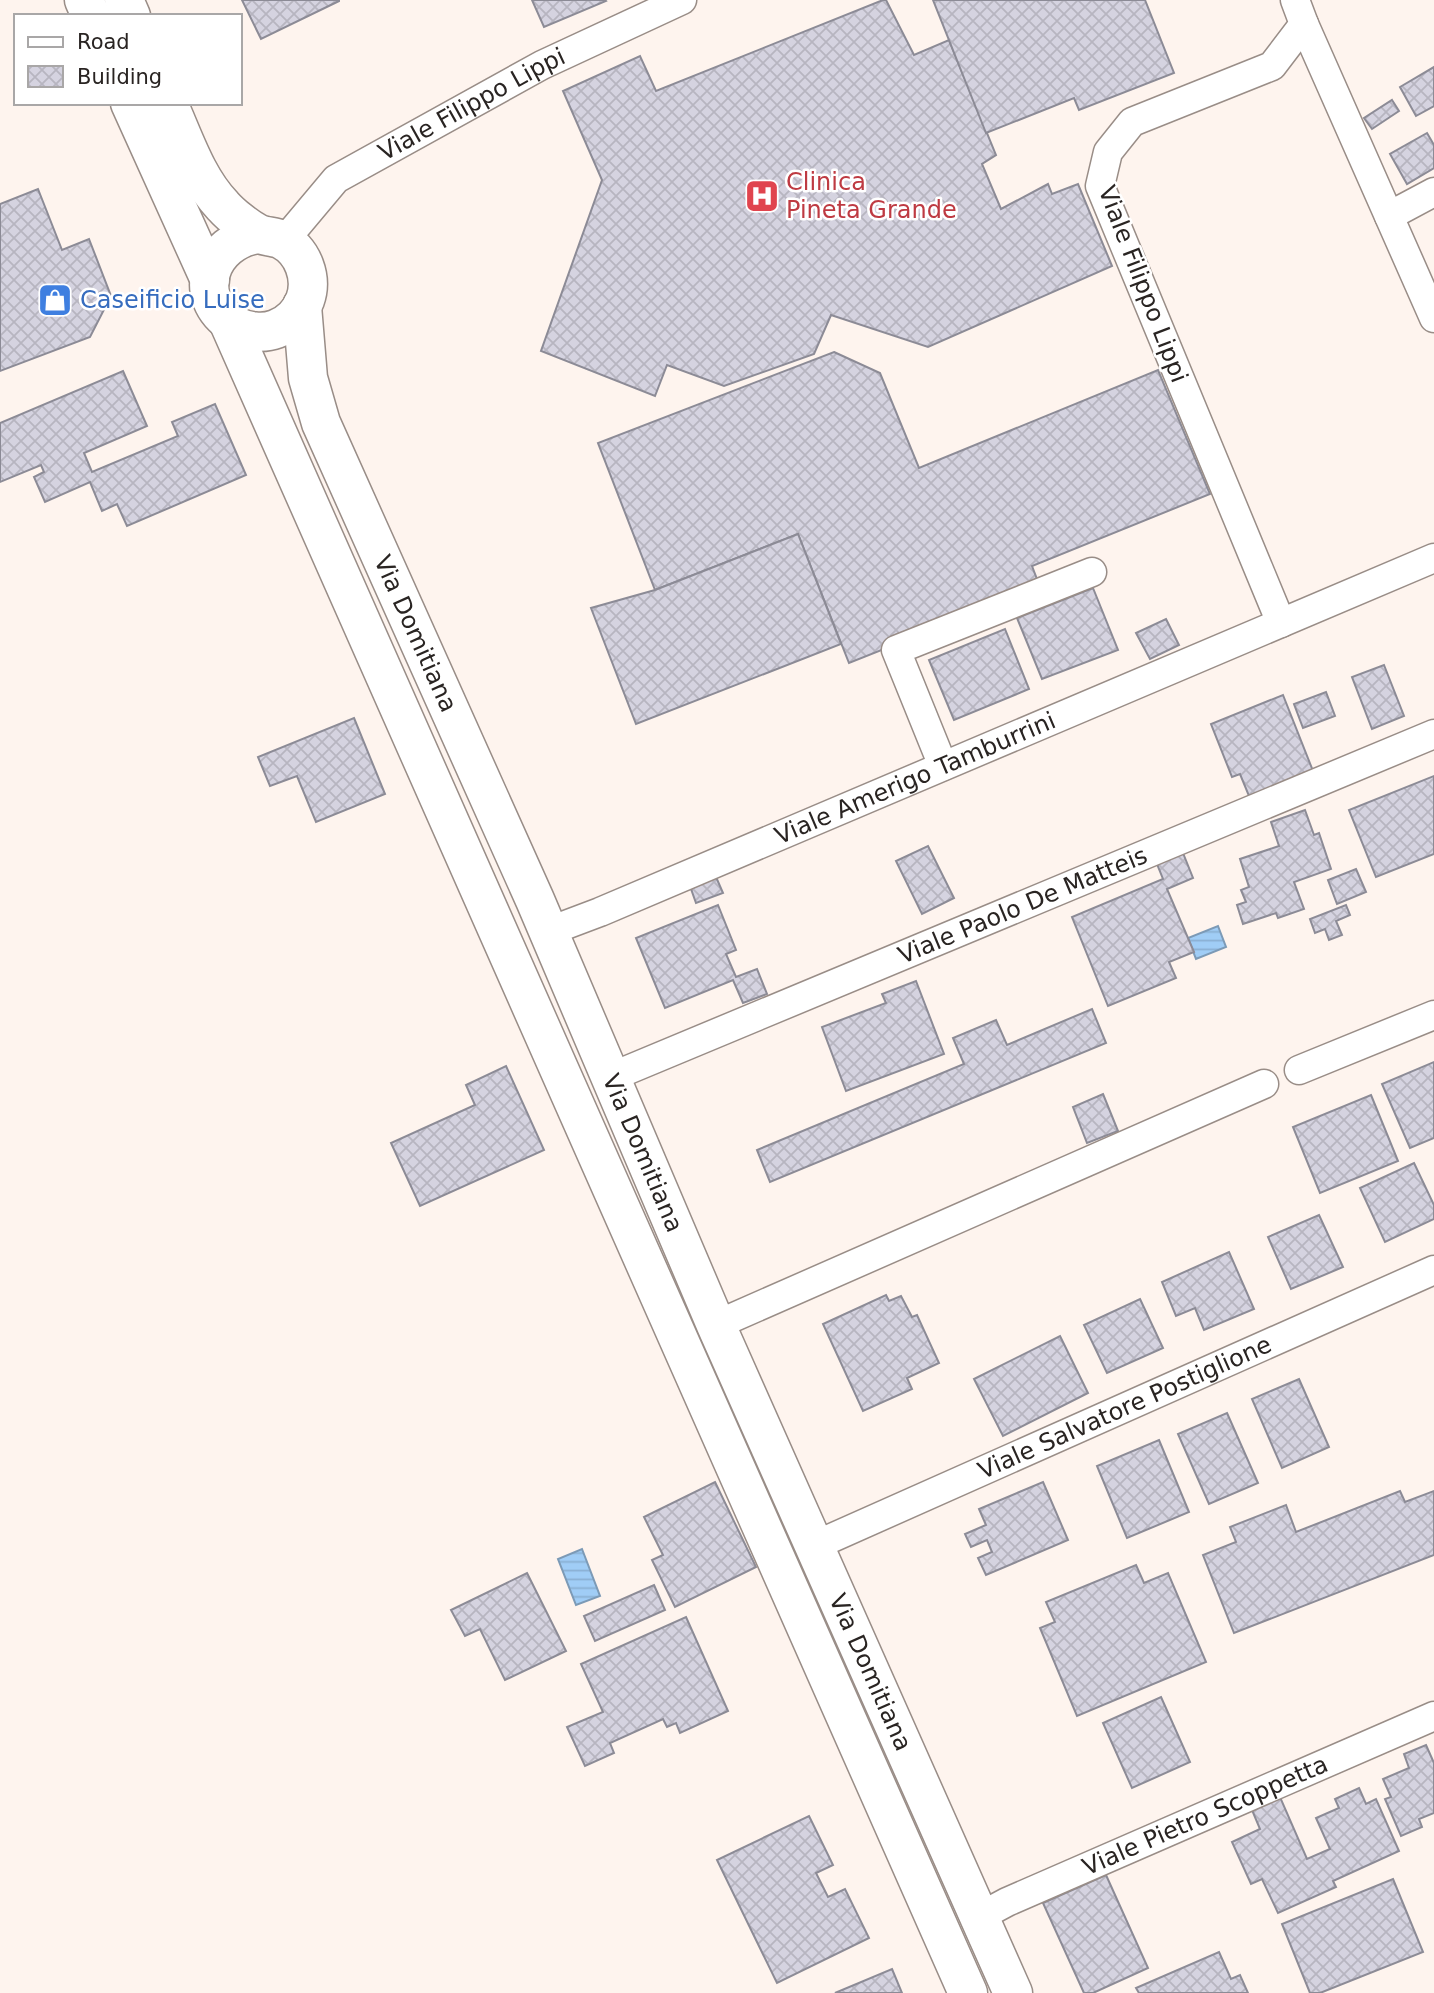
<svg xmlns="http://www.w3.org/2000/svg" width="1434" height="1993" viewBox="0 0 1434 1993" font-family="'DejaVu Sans',sans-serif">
<defs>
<pattern id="water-rules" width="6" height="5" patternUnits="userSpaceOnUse" patternTransform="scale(1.75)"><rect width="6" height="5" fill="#a0cdf6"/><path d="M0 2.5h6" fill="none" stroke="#8ab0d3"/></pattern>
<pattern id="building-cross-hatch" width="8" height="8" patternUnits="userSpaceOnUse" patternTransform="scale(1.75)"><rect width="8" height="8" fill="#d5d3e0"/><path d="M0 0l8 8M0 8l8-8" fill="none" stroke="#b7b5c0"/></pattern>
</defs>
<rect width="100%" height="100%" fill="#fef4ee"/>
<g fill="url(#water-rules)" stroke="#7c9ab6" stroke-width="2">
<path d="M1218 926 1226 947 1196 959 1188 938Z"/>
<path d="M582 1549 600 1596 576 1605 558 1559Z"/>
</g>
<g fill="url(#building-cross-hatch)" stroke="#8c8b96" stroke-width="2">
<path d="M242 0H339V1L261 39Z"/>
<path d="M532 0H605L606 1 544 27Z"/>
<path d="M883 0H886L914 55 949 40 996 155 982 164 1001 209 1048 184 1052 194 1078 184 1112 266 928 347 831 315 814 354 724 386 667 365 655 396 541 351 602 180 563 91 640 56 656 91Z"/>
<path d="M933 0H1145L1174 73 1079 110 1074 98 986 133Z"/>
<path d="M1434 67V106L1416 116 1400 87Z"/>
<path d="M1392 100 1399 111 1372 129 1364 118Z"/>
<path d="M1427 133 1434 145V168L1407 184 1390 154Z"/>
<path d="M38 189 62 250 89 239 111 296 90 337 0 371V204Z"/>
<path d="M834 352 880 373 919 468 1158 370 1210 494 1032 566 1040 587 849 663 798 534 655 590 598 443Z"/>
<path d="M123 371 147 426 84 453 92 472 178 436 172 422 215 404 246 475 127 526 117 504 102 511 90 482 45 502 34 477 44 472 41 465 0 482V423Z"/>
<path d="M798 534 841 644 636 724 591 608 655 590Z"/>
<path d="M1093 588 1118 650 1042 679 1017 618Z"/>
<path d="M1166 619 1179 645 1150 659 1136 633Z"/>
<path d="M1005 629 1029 689 954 720 929 660Z"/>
<path d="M1384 665 1404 716 1372 729 1352 677Z"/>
<path d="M1326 692 1335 716 1303 728 1294 704Z"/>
<path d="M1283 695 1313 771 1249 796 1240 774 1232 777 1211 724Z"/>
<path d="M354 718 385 794 316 822 297 776 270 786 258 757Z"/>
<path d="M1434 776V854L1376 877 1349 810Z"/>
<path d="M1305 810 1314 835 1319 833 1331 869 1294 882 1304 909 1278 918 1276 913 1243 924 1237 905 1246 902 1241 890 1249 887 1240 859 1279 846 1271 822Z"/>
<path d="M928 846 954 898 922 914 896 861Z"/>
<path d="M1183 853 1193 878 1167 889 1194 952 1169 962 1176 978 1108 1006 1072 917 1163 879 1157 864Z"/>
<path d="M1356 869 1366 892 1337 904 1328 880Z"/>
<path d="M716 877 723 893 696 903 690 886Z"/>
<path d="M718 905 736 950 726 954 736 977 757 969 767 994 743 1003 733 980 665 1008 636 938Z"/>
<path d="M1346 905 1350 915 1336 921 1342 935 1329 940 1325 929 1315 933 1310 919Z"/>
<path d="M916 981 944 1054 846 1091 822 1027 886 1003 882 994Z"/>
<path d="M1092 1009 1106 1043 770 1182 757 1150 964 1064 953 1038 996 1020 1007 1045Z"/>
<path d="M1434 1062V1138L1410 1148 1382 1084Z"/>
<path d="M506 1066 544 1150 420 1206 391 1143 475 1105 466 1085Z"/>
<path d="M1103 1094 1118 1131 1087 1143 1073 1107Z"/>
<path d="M1371 1095 1398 1161 1320 1193 1293 1127Z"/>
<path d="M1414 1163 1434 1205V1219L1385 1242 1360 1188Z"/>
<path d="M1319 1215 1343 1267 1291 1289 1268 1237Z"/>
<path d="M1229 1252 1254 1309 1204 1330 1195 1308 1176 1316 1162 1282Z"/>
<path d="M886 1295 889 1301 901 1296 912 1317 917 1315 939 1363 907 1378 912 1389 863 1411 823 1324Z"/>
<path d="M1140 1299 1163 1348 1107 1373 1084 1325Z"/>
<path d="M1060 1336 1088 1393 1003 1436 974 1379Z"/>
<path d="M1299 1379 1329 1447 1282 1468 1252 1399Z"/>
<path d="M1227 1413 1258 1483 1209 1504 1178 1434Z"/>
<path d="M1159 1440 1189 1512 1127 1538 1097 1466Z"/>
<path d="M715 1482 756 1567 675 1607 652 1560 663 1555 644 1517Z"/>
<path d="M1043 1482 1068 1540 986 1575 978 1558 992 1552 987 1540 971 1547 965 1534 986 1525 979 1509Z"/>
<path d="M1400 1491 1405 1502 1434 1491V1555L1234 1633 1203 1555 1236 1542 1230 1527 1286 1505 1296 1532Z"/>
<path d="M1136 1565 1144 1583 1168 1573 1206 1662 1077 1716 1040 1628 1055 1622 1046 1602Z"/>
<path d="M527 1573 566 1651 505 1680 480 1629 465 1636 451 1610Z"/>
<path d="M654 1585 665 1610 595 1641 584 1616Z"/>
<path d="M686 1617 728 1711 680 1733 676 1723 667 1727 663 1719 610 1743 614 1753 585 1766 567 1727 603 1712 581 1664Z"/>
<path d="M1161 1697 1190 1762 1132 1788 1103 1723Z"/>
<path d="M1426 1745 1434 1763V1813L1419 1819 1422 1827 1401 1836 1385 1799 1391 1797 1383 1779 1409 1768 1404 1754Z"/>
<path d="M1359 1788 1366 1804 1376 1799 1399 1851 1333 1881 1336 1887 1278 1913 1262 1879 1251 1884 1232 1842 1260 1829 1252 1810 1280 1797 1307 1859 1330 1849 1316 1818 1339 1808 1335 1799Z"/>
<path d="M809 1816 833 1865 816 1873 828 1897 845 1889 869 1938 777 1983 717 1860Z"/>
<path d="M1106 1875 1148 1968 1093 1993H1084L1043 1903Z"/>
<path d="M1393 1879 1423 1952 1320 1993H1310L1282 1924Z"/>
<path d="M1219 1952 1231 1979 1240 1975 1248 1993H1139L1136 1988Z"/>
<path d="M892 1969 902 1993H835Z"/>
</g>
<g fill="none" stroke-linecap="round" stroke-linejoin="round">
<g stroke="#998d87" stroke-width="31">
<g id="street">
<path d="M1304 24 1434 318"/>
<path d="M1389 216 1434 192"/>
<path id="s1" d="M284 241 336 179 542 65 682 0"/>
<path d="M1281 623 1100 186 1108 152 1132 122 1272 66 1304 24 1295 0"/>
<path d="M943 766 896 650 1092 572"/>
<path id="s2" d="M547 932 600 912 1434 558"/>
<path d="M1299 1070 1434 1015"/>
<path id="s3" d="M611 1077 1434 734"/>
<path d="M716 1325 1264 1084"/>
<path id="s4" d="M816 1545 1434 1270"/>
<path id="s5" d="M979 1917 1007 1902 1434 1716"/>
</g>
</g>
<g stroke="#998d87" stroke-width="41">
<g id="secondary">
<path d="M84 0 91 16"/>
<path d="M124 0 131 16"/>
<path d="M130 103 210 280"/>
<path d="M168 103C184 138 196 178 223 206 231 215 246 227 257 233 264 237 274 236 282 240 303 251 313 278 305 300 300 313 289 324 276 329 263 334 246 332 234 325 189 297 210 241 258 234"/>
<path id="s6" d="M302 306 308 378 321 423 535 900 716 1325 1013 1993"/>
<path d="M228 321 968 1993"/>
</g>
</g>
<use href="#street" stroke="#fff" stroke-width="28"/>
<use href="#secondary" stroke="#fff" stroke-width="38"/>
</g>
<defs>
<g id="hospital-square" transform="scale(1.75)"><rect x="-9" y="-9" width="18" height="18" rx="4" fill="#e0444e" stroke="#fff"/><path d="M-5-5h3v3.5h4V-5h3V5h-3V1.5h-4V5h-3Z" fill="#fff"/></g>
<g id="shop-square" transform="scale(1.75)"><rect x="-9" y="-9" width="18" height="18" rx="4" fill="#3f7fe0" stroke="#fff"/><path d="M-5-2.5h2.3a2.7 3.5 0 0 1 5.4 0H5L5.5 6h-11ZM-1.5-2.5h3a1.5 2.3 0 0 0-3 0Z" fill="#fff"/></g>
</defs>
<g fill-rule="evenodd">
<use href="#hospital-square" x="762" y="196"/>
<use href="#shop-square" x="55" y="300"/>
</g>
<g text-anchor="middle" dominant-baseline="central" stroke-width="5" stroke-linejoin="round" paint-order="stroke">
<g font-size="24" fill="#292422" stroke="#fff">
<text stroke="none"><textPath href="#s1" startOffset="236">Viale Filippo Lippi</textPath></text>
<text transform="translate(1143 284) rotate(69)">Viale Filippo Lippi</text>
<text stroke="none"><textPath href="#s6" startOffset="350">Via Domitiana</textPath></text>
<text stroke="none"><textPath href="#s2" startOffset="399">Viale Amerigo Tamburrini</textPath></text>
<text stroke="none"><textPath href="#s3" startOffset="446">Viale Paolo De Matteis</textPath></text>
<text stroke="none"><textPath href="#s6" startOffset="917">Via Domitiana</textPath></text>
<text stroke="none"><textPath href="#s4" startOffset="338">Viale Salvatore Postiglione</textPath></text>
<text stroke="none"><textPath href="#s6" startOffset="1484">Via Domitiana</textPath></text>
<text stroke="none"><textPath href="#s5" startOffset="248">Viale Pietro Scoppetta</textPath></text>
</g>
<g font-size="24" fill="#be3a42" stroke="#fff" text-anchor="start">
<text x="786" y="182">Clinica<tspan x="786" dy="28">Pineta Grande</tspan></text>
</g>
<g font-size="24" fill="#366cbe" stroke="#fff" text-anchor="start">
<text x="80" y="300">Caseificio Luise</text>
</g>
</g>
<rect x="14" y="14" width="228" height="91" fill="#ffffff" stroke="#a9a7a7" stroke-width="2"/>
<rect x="28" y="37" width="35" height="10" fill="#ffffff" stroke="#a9a7a7" stroke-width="2"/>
<text x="77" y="49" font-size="21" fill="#292422">Road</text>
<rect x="28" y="66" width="35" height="21" fill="url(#building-cross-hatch)" stroke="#a9a7a7" stroke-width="2"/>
<text x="77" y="84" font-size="21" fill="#292422">Building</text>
</svg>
